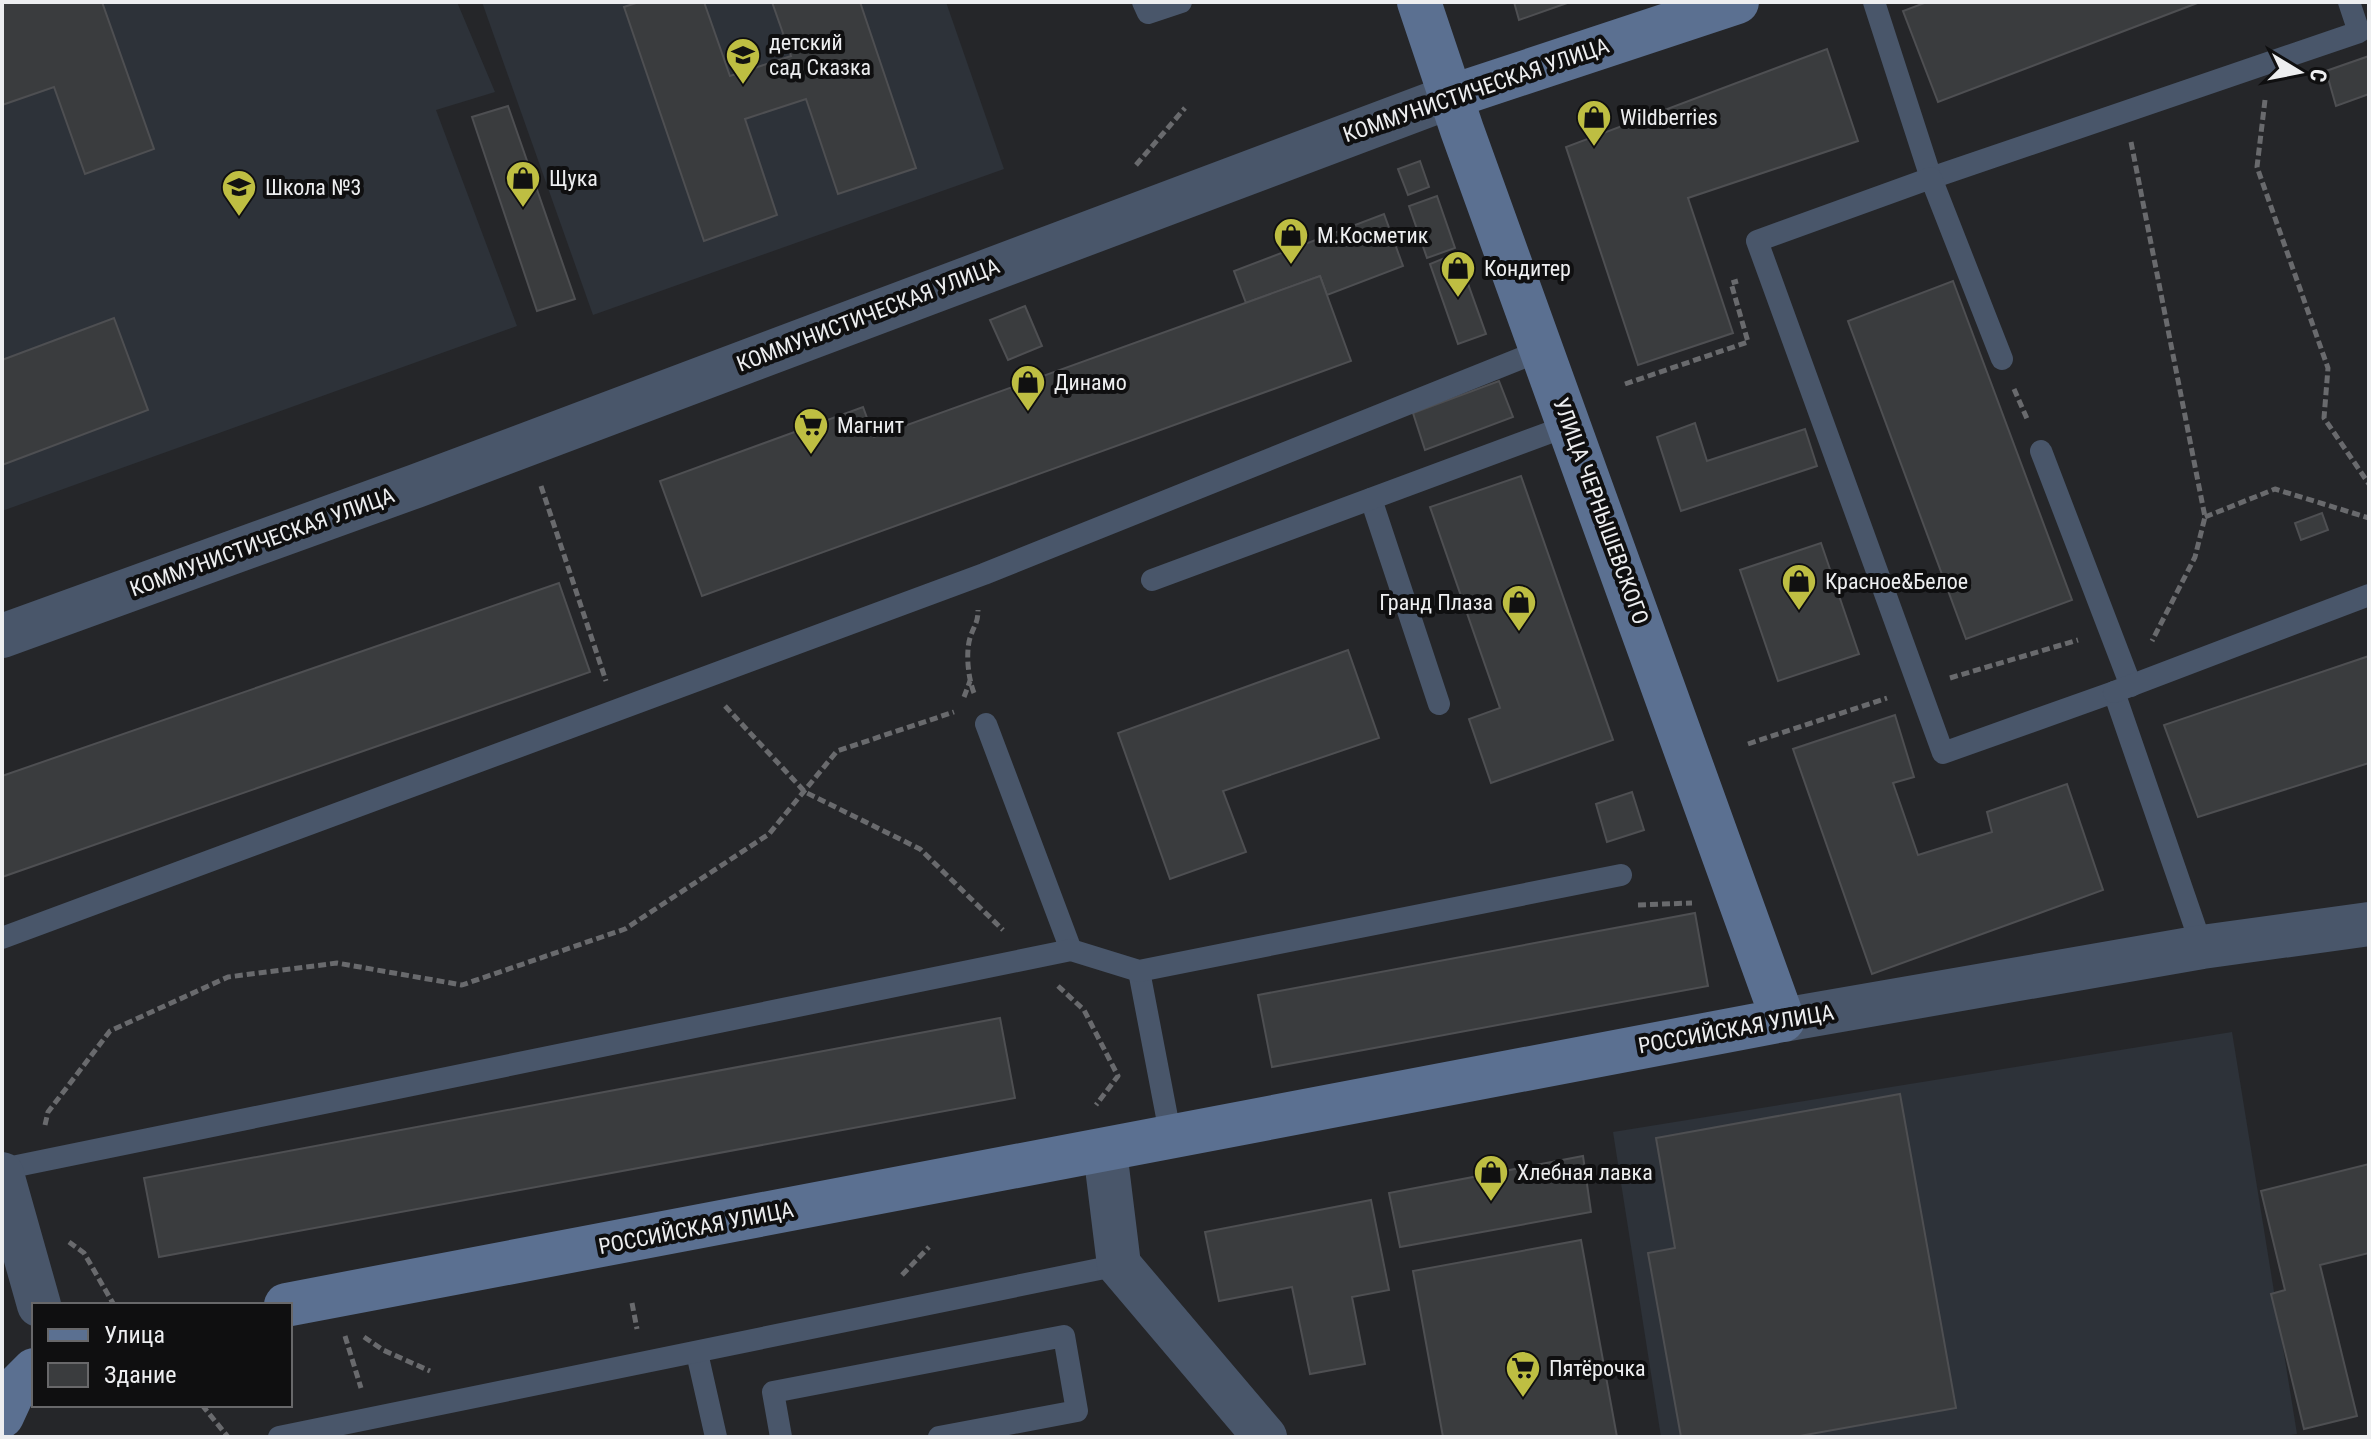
<svg xmlns="http://www.w3.org/2000/svg" width="2371" height="1439" viewBox="0 0 2371 1439" font-family="'Roboto Condensed',sans-serif">
<rect width="100%" height="100%" fill="#252629"/>
<g fill="#2d3239">
<path d="M2 2H457L495 92 436 110 517 326 2 511Z"/>
<path d="M482 2H946L1004 169 593 315Z"/>
<path d="M2232 1032 2297 1434 2277 1437H1661L1613 1132Z"/>
</g>
<g fill="#3a3c3e" stroke="#4e4f52" stroke-width="2">
<path d="M2 2H102L154 149 85 174 54 87 2 105Z"/>
<path d="M639 2H704L730 76 791 56 772 2H860L916 168 838 194 806 99 745 119 777 215 704 241 624 7Z"/>
<path d="M1514 2H1570L1519 20Z"/>
<path d="M1927 2H2200L1938 102 1903 11Z"/>
<path d="M1827 49 1858 141 1688 198 1733 333 1638 365 1566 147Z"/>
<path d="M2369 56V94L2336 106 2326 71Z"/>
<path d="M508 106 575 299 537 311 472 117Z"/>
<path d="M1420 161 1429 187 1408 195 1398 169Z"/>
<path d="M1437 196 1455 248 1427 258 1409 206Z"/>
<path d="M1384 214 1403 266 1327 295 1320 276 1246 303 1234 271Z"/>
<path d="M1457 253 1486 334 1458 344 1430 264Z"/>
<path d="M1320 276 1351 361 702 596 660 481 863 407 874 437Z"/>
<path d="M1953 281 2072 600 1966 639 1848 321Z"/>
<path d="M1025 306 1042 346 1008 360 990 320Z"/>
<path d="M114 318 148 410 2 465V360Z"/>
<path d="M1499 381 1513 417 1425 450 1413 413Z"/>
<path d="M1695 423 1707 461 1805 429 1817 466 1681 511 1657 437Z"/>
<path d="M1521 476 1613 740 1491 783 1469 719 1500 708 1430 507Z"/>
<path d="M2322 513 2328 530 2301 540 2295 523Z"/>
<path d="M1821 543 1859 654 1778 681 1740 570Z"/>
<path d="M559 583 590 672 2 877V776Z"/>
<path d="M1348 650 1379 738 1223 791 1246 852 1170 879 1118 733Z"/>
<path d="M2369 656V763L2198 817 2164 725Z"/>
<path d="M1895 715 1914 777 1893 783 1918 855 1992 832 1987 812 2067 784 2103 890 1872 974 1793 749Z"/>
<path d="M1632 792 1644 830 1607 842 1596 804Z"/>
<path d="M1695 913 1708 986 1272 1067 1258 995Z"/>
<path d="M1000 1018 1015 1098 159 1257 144 1178Z"/>
<path d="M1900 1094 1956 1408 1794 1437H1681L1648 1253 1675 1248 1656 1138Z"/>
<path d="M1583 1156 1591 1212 1400 1247 1389 1193Z"/>
<path d="M2369 1164V1253L2320 1265 2357 1416 2304 1429 2271 1294 2285 1290 2261 1191Z"/>
<path d="M1371 1200 1389 1290 1352 1297 1365 1364 1310 1374 1292 1287 1219 1301 1205 1232Z"/>
<path d="M1581 1240 1617 1437H1443L1413 1271Z"/>
</g>
<g fill="none" stroke-linecap="round" stroke-linejoin="round">
<g stroke="#696a6d" stroke-width="5" stroke-dasharray="8 4" stroke-linecap="butt">
<path d="M2265 100 2257 167 2328 368 2324 418 2369 484"/>
<path d="M2131 142 2205 517 2195 557 2152 641"/>
<path d="M1136 165 1185 108"/>
<path d="M1625 384 1748 342 1731 283 1738 281"/>
<path d="M2014 389 2028 421"/>
<path d="M541 486 606 681"/>
<path d="M2205 517 2275 489 2369 518"/>
<path d="M1950 678 2078 640"/>
<path d="M974 693C968 678 965 650 971 635 975 624 978 622 978 610"/>
<path d="M964 697 970 681"/>
<path d="M725 706 805 792 920 849 1003 930"/>
<path d="M1748 744 1887 698"/>
<path d="M1638 905 1692 903"/>
<path d="M1058 986 1084 1010 1118 1076 1096 1105"/>
<path d="M45 1125 48 1112 110 1031 228 977 337 963 462 985 625 929 769 834 837 751 954 712"/>
<path d="M69 1242 84 1253 114 1305"/>
<path d="M902 1275 929 1247"/>
<path d="M632 1303 637 1329"/>
<path d="M345 1336 361 1388"/>
<path d="M364 1337 383 1350 430 1371"/>
<path d="M202 1405 228 1437"/>
</g>
<g stroke="#49566a" stroke-width="22">
<path d="M1143 2 1148 13 1181 2"/>
<path d="M1874 2 1931 178 2359 32 2349 2"/>
<path d="M2002 359 1931 178 1757 241 1943 753 2114 692 2202 947"/>
<path d="M2041 451 2131 686"/>
<path d="M1371 499 1439 704"/>
<path d="M1152 580 1570 425"/>
<path d="M2114 692 2369 595"/>
<path d="M986 724 1071 950"/>
<path d="M2 938 984 574 1542 350"/>
<path d="M1139 971 1171 1138"/>
<path d="M2 1169 1071 950 1139 971 1621 875"/>
<path d="M697 1353 716 1437"/>
<path d="M279 1437 1119 1265"/>
<path d="M781 1437 773 1392 1064 1336 1077 1411 939 1437"/>
</g>
<g stroke="#49566a" stroke-width="44">
<path d="M2 636 416 486 1450 97"/>
<path d="M1783 1020 2202 947 2369 924"/>
<path d="M1105 1151 1119 1265 1265 1437"/>
<path d="M2 1174 39 1305"/>
</g>
<g stroke="#5b7091" stroke-width="44">
<path d="M1450 97 1737 2"/>
<path d="M286 1305 1783 1020 1462 130 1419 2"/>
<path d="M2 1416 14 1390 34 1370"/>
</g>
</g>
<defs>
<g id="school-pin" transform="scale(1.8)"><path d="M0 17L-7.5 6A9.5 9.5 0 1 1 7.5 6Z" fill="#bebe42" stroke="#0f0f10"/><path d="M0-5L7-2L0 1L-7-2ZM-4 1L0 2.5L4 1V4Q0 6-4 4Z" fill="#111"/></g>
<g id="shop-pin" transform="scale(1.8)"><path d="M0 17L-7.5 6A9.5 9.5 0 1 1 7.5 6Z" fill="#bebe42" stroke="#0f0f10"/><path d="M-5-2.5h2.3a2.7 3.5 0 0 1 5.4 0H5L5.5 6h-11ZM-1.5-2.5h3a1.5 2.3 0 0 0-3 0Z" fill="#111"/></g>
<g id="supermarket-pin" transform="scale(1.8)"><path d="M0 17L-7.5 6A9.5 9.5 0 1 1 7.5 6Z" fill="#bebe42" stroke="#0f0f10"/><path d="M-6-5.5h2.5l.6 2H6L4.5 2H-2.5L-4.4-4H-6ZM-1.5 3.2a1.3 1.3 0 1 0 .1 0ZM3 3.2a1.3 1.3 0 1 0 .1 0Z" fill="#111"/></g>
</defs>
<g fill-rule="evenodd">
<use href="#school-pin" x="743" y="55"/>
<use href="#shop-pin" x="1594" y="117"/>
<use href="#shop-pin" x="523" y="178"/>
<use href="#school-pin" x="239" y="187"/>
<use href="#shop-pin" x="1291" y="235"/>
<use href="#shop-pin" x="1458" y="268"/>
<use href="#shop-pin" x="1028" y="382"/>
<use href="#supermarket-pin" x="811" y="425"/>
<use href="#shop-pin" x="1799" y="581"/>
<use href="#shop-pin" x="1519" y="602"/>
<use href="#shop-pin" x="1491" y="1172"/>
<use href="#supermarket-pin" x="1523" y="1368"/>
</g>
<g text-anchor="middle" dominant-baseline="central" stroke-width="8" stroke-linejoin="round" paint-order="stroke">
<g font-size="22" fill="#edeef0" stroke="#0f0f10" text-anchor="start">
<text x="769" y="42">детский<tspan x="769" dy="25">сад Сказка</tspan></text>
<text x="1620" y="117">Wildberries</text>
<text x="549" y="178">Щука</text>
<text x="265" y="187">Школа №3</text>
<text x="1317" y="235">М.Косметик</text>
<text x="1484" y="268">Кондитер</text>
<text x="1054" y="382">Динамо</text>
<text x="837" y="425">Магнит</text>
<text x="1825" y="581">Красное&amp;Белое</text>
<text x="1493" y="602" text-anchor="end">Гранд Плаза</text>
<text x="1517" y="1172">Хлебная лавка</text>
<text x="1549" y="1368">Пятёрочка</text>
</g>
<g font-size="22" fill="#edeef0" stroke="#0f0f10">
<text transform="translate(1476 90) rotate(-19)">КОММУНИСТИЧЕСКАЯ УЛИЦА</text>
<text transform="translate(868 315) rotate(-21)">КОММУНИСТИЧЕСКАЯ УЛИЦА</text>
<text transform="translate(1601 511) rotate(70)">УЛИЦА ЧЕРНЫШЕВСКОГО</text>
<text transform="translate(262 542) rotate(-20)">КОММУНИСТИЧЕСКАЯ УЛИЦА</text>
<text transform="translate(1736 1029) rotate(-10)">РОССИЙСКАЯ УЛИЦА</text>
<text transform="translate(696 1228) rotate(-11)">РОССИЙСКАЯ УЛИЦА</text>
</g>
</g>
<rect width="2371" height="1439" fill="none" stroke="#edeef0" stroke-width="8"/>
<rect x="32" y="1303" width="260" height="104" fill="#0f0f10" stroke="#68686a" stroke-width="2"/>
<rect x="48" y="1329" width="40" height="12" fill="#5b7091" stroke="#68686a" stroke-width="2"/>
<text x="104" y="1343" font-size="24" fill="#edeef0">Улица</text>
<rect x="48" y="1363" width="40" height="24" fill="#3a3c3e" stroke="#68686a" stroke-width="2"/>
<text x="104" y="1383" font-size="24" fill="#edeef0">Здание</text>
<g transform="translate(2299 72) rotate(100)" stroke="#0f0f10" stroke-width="6" paint-order="stroke">
<path d="M0-6L14 30L0 20L-14 30Z" fill="#edeef0"/>
<text y="-12" font-size="22" font-weight="bold" text-anchor="middle" fill="#edeef0">С</text>
</g>
</svg>
